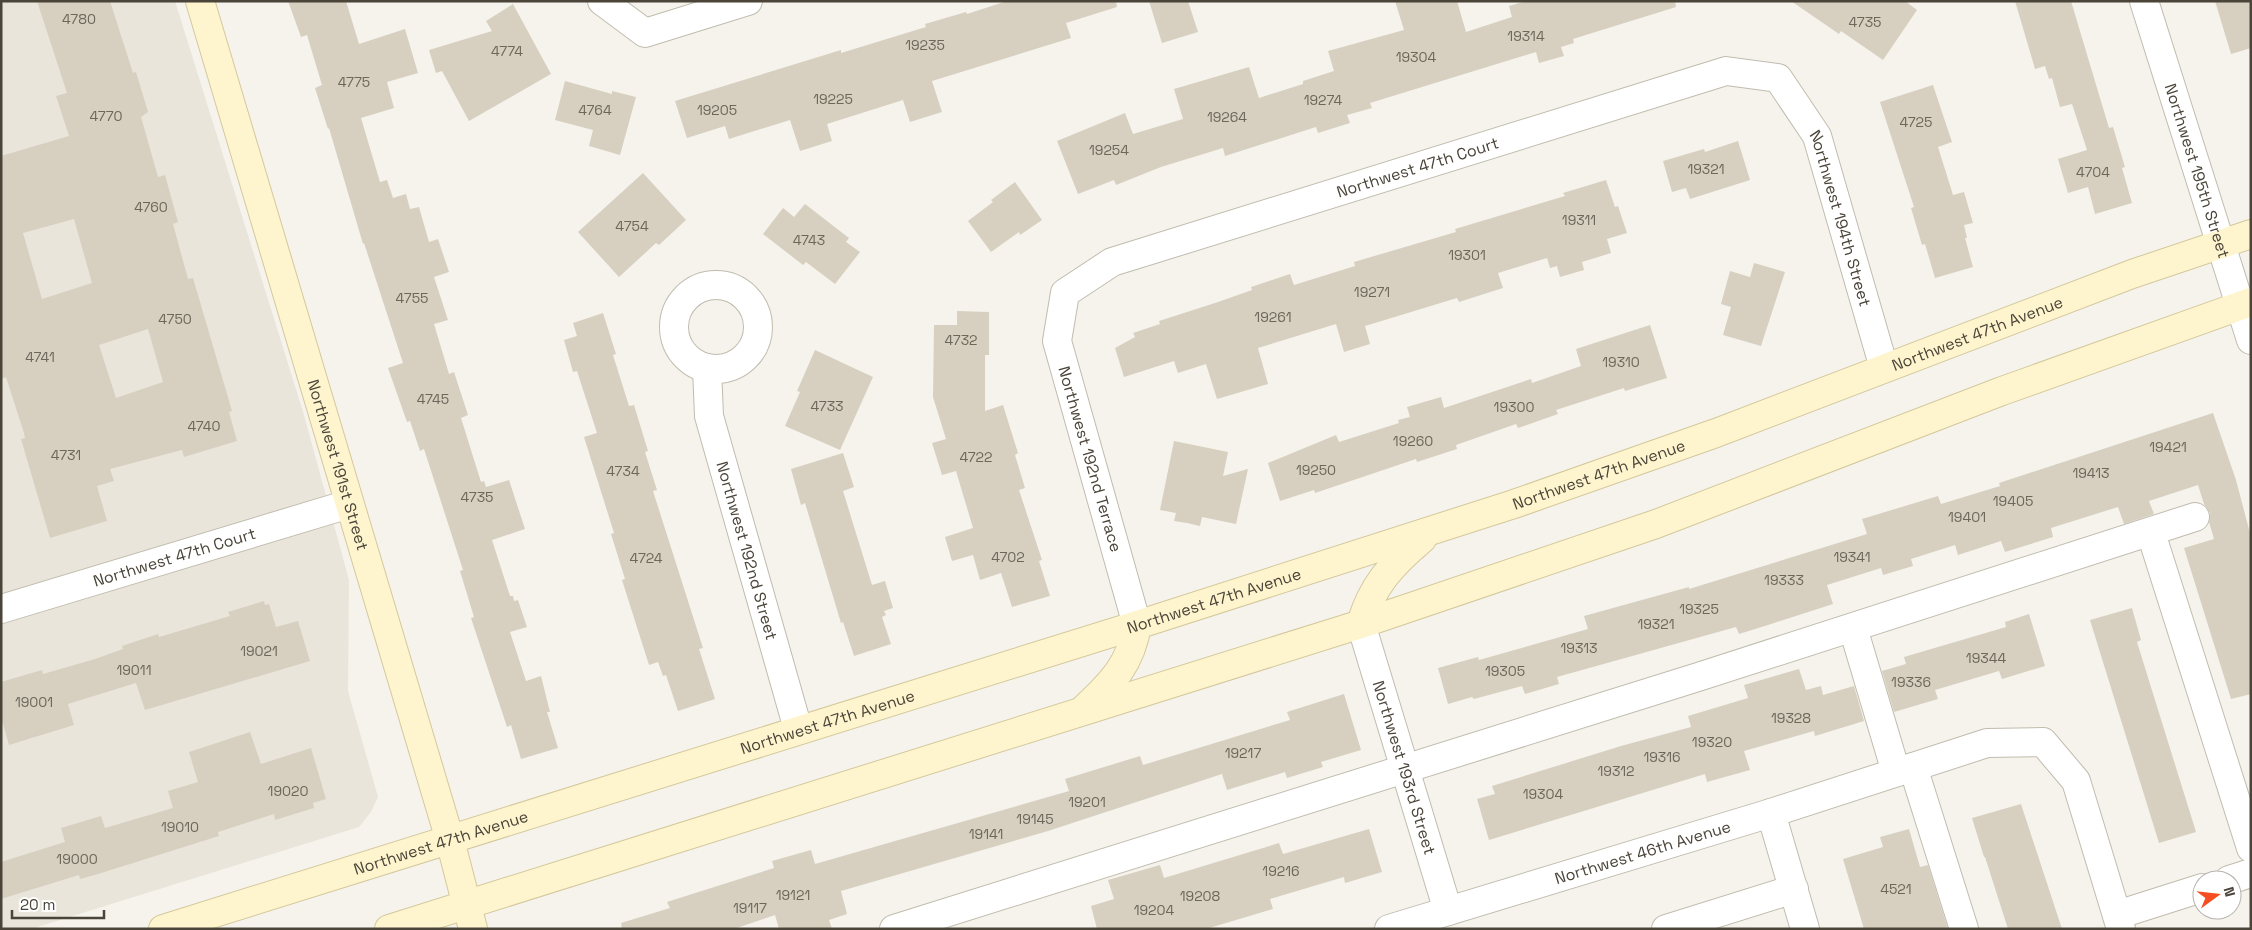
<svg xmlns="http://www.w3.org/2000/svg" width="2252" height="930" viewBox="0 0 2252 930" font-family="'Space Grotesk',sans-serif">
<rect width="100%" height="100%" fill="#f5f3ec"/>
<path fill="#e9e5da" d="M1 1H175L304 415 349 580 348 691 378 797 371 812 359 827 31 929H1Z"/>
<g fill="#d7d0c1" fill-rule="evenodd">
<path d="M37 1H110L133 73 136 72 148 112 141 117 158 177 165 175 178 222 173 224 188 279 193 278 232 411 229 412 237 441 184 457 182 450 110 469 114 481 97 486 107 521 50 538 21 439 25 438 24 433 6 377 1 379V156L69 136 56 96 67 93ZM74 219 92 283 42 299 23 233ZM148 329 163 382 116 398 99 345Z"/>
<path d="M288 1H346L359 44 405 29 418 73 387 82 394 108 361 118 380 182 387 180 393 198 406 194 410 209 419 207 429 242 438 239 449 272 434 277 448 320 434 324 449 374 454 372 468 415 461 418 481 482 484 481 486 487 509 480 525 529 492 540 510 596H513L514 601 518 600 527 627 510 632 526 681 541 676 550 712H547L558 748 521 759 511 725 507 727 471 618 474 617 460 571 463 570 424 449 420 451 410 421 407 422 388 368 403 363 364 243 363 244 329 128 328 129 315 88 322 85 307 35 301 37Z"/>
<path d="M1007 1H1116L1117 7 1066 23 1071 38 932 81 942 112 910 122 903 100 827 124 832 141 800 151 790 120 729 139 725 126 687 138 675 101 841 50V53L926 27 925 24 966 12 967 14Z"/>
<path d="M1149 1H1188L1198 32 1162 43Z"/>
<path d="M1395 1H1457L1466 32 1512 17 1509 6 1526 1H1675L1676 7 1573 39 1574 43 1561 47 1564 56 1539 63 1536 52 1370 103 1372 108 1347 115 1350 123 1318 133 1316 127 1225 156 1223 148 1161 167 1116 185 1114 180 1078 194 1057 141 1125 113 1133 134 1183 119 1174 89 1249 67 1259 98 1303 84V81L1334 71 1328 51 1404 30Z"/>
<path d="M1791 1H1905L1917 10 1883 60 1841 31 1839 34Z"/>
<path d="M2015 1H2071L2109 128 2113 127 2125 167 2122 168 2132 203 2095 214 2088 187 2068 193 2058 159 2087 150 2072 104 2060 107 2052 78 2049 79 2045 66 2035 69Z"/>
<path d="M2215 1H2251V48L2231 54Z"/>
<path d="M513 4 551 74 469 121 442 71 436 73 429 50 492 31 486 21Z"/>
<path d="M565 81 612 94V91L636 97 620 155 589 146 593 130 555 120Z"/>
<path d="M1933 85 1952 142 1938 147 1953 195 1964 192 1973 223 1964 225 1967 238H1965L1973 267 1935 278 1925 244 1922 245 1911 208 1914 207 1880 102Z"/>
<path d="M1738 141 1750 180 1690 199 1686 188 1672 192 1663 161 1704 149 1705 152Z"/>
<path d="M643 173 686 220 659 245 656 243 619 277 578 232Z"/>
<path d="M1606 180 1615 207 1618 206 1627 233 1607 239 1611 253 1582 262 1584 270 1560 277 1557 266 1550 268 1547 258 1498 273 1503 288 1459 302 1457 298 1365 326 1370 344 1344 352 1336 324 1258 348 1268 384 1217 399 1206 364 1178 373 1174 361 1124 377 1115 348 1135 337 1133 333 1160 324 1159 321 1218 302 1252 290 1251 287 1290 274 1294 285 1355 266 1354 262 1456 232 1455 229 1565 196 1563 193Z"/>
<path d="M1015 182 1042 220 1020 235 1019 232 991 252 968 221 993 202 991 200Z"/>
<path d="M805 204 849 238 846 242 860 252 835 284 806 262 803 265 763 234 783 208 794 217Z"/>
<path d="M1754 263 1785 272 1761 346 1723 335 1731 307 1721 304 1730 271 1750 277Z"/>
<path d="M957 311 989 312V355H985V411L1003 405 1018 453 1015 455 1025 488 1019 490 1042 560 1039 561 1050 596 1012 607 1001 573 980 580 973 555 952 561 945 537 973 528 956 471 942 475 932 443 946 439 933 397 934 325H957Z"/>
<path d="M603 313 616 354 613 355 629 406 634 405 648 451 645 452 657 490 653 491 703 648 699 649 715 699 678 711 666 675 663 676 658 662 649 665 622 580 625 579 611 534 614 533 584 437 597 433 577 371 573 372 564 340 577 336 573 323Z"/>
<path d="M1650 325 1667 378 1625 391 1624 388 1556 410 1558 414 1518 428 1516 424 1456 445 1457 449 1417 462 1416 459 1315 493 1314 490 1280 501 1268 463 1336 435 1339 442 1399 423 1398 420 1410 417 1407 407 1441 397 1444 408 1531 379 1532 383 1581 366 1576 349Z"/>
<path d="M815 350 873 377 840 450 785 426 800 392 797 391Z"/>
<path d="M2213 413 2236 480 2251 537V694L2231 699 2184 548 2214 539 2209 522 2210 513 2204 504 2198 485 2149 501 2154 514 2124 524 2118 507 2051 528 2053 537 2005 552 2001 541 1958 555 1955 545 1911 559 1913 566 1883 575 1881 568 1827 585 1833 604 1768 625 1739 634 1736 627 1557 677 1559 684 1525 694 1522 686 1474 699 1472 697 1448 704 1438 668 1478 657 1479 660 1588 629 1584 616 1689 587V589L1867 534 1862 519 1938 496 1941 504 2000 486 1999 483Z"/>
<path d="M1174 441 1228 452 1223 476 1248 469 1236 524 1202 517 1200 526 1187 523 1174 521 1176 513 1160 510Z"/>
<path d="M843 453 854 487 843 491 872 585 885 581 893 608 884 611 886 615 882 617 891 644 854 656 843 622 841 623 805 503 801 505 791 469Z"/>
<path d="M264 601 265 605 269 604 276 627 298 621 310 661 145 710 136 683 68 704 74 725 9 745 1 717V682L42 670 43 674 95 659 123 649 122 646 158 634 159 637 230 616 228 612Z"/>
<path d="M2132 608 2141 640 2137 642 2196 832 2159 843 2090 620Z"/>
<path d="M2029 614 2045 666 2002 679 1999 671 1935 690 1938 699 1894 712 1882 671 1906 664 1904 657 2006 627 2005 622Z"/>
<path d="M1799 669 1806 690 1821 686 1823 695 1854 686 1864 721 1815 736 1814 731 1744 751 1750 770 1707 782 1705 774 1489 840 1477 799 1495 794 1492 786 1621 746 1691 727 1688 716 1748 698 1744 685Z"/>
<path d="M1344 694 1361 750 1321 762 1323 767 1287 778 1285 772 1227 790 1222 774 1048 831 841 891 847 914 829 920 832 929H779L775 915 734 929H622L621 923 670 908 667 902 774 868 772 861 811 850 815 864 1069 791 1065 779 1140 756 1143 765 1290 720 1287 712Z"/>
<path d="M250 732 261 764 311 748 326 799 313 803 314 808 275 820 274 814 218 832 219 836 98 874 80 879 79 875 1 899V862L65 842 61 828 101 816 105 828 173 808 168 791 198 782 189 752Z"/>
<path d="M2021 804 2062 929H2008L1985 857H1984L1972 818Z"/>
<path d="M1369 829 1382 872 1345 883 1344 877 1270 899 1273 909 1206 929H1097L1091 906 1114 899 1108 880 1160 865 1164 878 1279 843 1283 854Z"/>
<path d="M1909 829 1920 867 1928 865 1948 929H1864L1843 859 1883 847 1880 837Z"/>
</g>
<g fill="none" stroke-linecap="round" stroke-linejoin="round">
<g stroke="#c1bcae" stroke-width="30">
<g id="street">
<path d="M602 1 645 33 748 1"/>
<path id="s1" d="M2144 1 2251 340"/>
<circle cx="716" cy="327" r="42"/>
<path id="s2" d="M707 368 709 416 798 729"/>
<path d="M2151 533 2251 848"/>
<path id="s3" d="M1 609 349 504"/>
<path id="s4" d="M1361 624 1448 911"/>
<path id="s5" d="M1137 625 1057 341 1065 293 1112 262 1726 71 1778 78 1817 136 1884 368"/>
<path d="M1853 628 1896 772"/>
<path d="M1913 767 1964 929"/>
<path d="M1771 813 1805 929"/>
<path d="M2229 880 2251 873"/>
<path d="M2117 915 2202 888"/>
<path d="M894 929 1698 677 2195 517"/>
<path id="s6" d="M1389 929 1771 813 1987 743 2043 742 2076 781 2121 929"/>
<path d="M1666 929 1794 889"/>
</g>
</g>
<g stroke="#d4c89c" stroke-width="30">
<g id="secondary">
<path id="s7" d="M200 1 450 840 473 929"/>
<path d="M1361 624C1372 586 1391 565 1422 539"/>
<path d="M1085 708C1113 682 1131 663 1137 625"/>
<path id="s8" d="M163 929 1137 625 1514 504 1716 433 2132 274 2251 234"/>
<path d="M389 929 1361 624 1656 524 2002 391 2251 302"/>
</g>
</g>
<use href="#street" stroke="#fff" stroke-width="28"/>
<use href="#secondary" stroke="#fef5ce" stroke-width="28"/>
</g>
<g text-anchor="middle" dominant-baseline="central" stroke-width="4" stroke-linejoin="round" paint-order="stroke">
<g font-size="14" fill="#6d675b">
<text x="79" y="19">4780</text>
<text x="1865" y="22">4735</text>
<text x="1526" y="36">19314</text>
<text x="925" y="45">19235</text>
<text x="507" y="51">4774</text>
<text x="1416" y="57">19304</text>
<text x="354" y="82">4775</text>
<text x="833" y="99">19225</text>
<text x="1323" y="100">19274</text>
<text x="595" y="110">4764</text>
<text x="717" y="110">19205</text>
<text x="106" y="116">4770</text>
<text x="1227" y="117">19264</text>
<text x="1916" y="122">4725</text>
<text x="1109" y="150">19254</text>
<text x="1706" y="169">19321</text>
<text x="2093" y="172">4704</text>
<text x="151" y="207">4760</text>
<text x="1579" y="220">19311</text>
<text x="632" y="226">4754</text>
<text x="809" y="240">4743</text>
<text x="1467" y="255">19301</text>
<text x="1372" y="292">19271</text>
<text x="412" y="298">4755</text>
<text x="1273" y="317">19261</text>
<text x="175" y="319">4750</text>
<text x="961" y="340">4732</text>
<text x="40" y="357">4741</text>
<text x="1621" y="362">19310</text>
<text x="433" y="399">4745</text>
<text x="827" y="406">4733</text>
<text x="1514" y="407">19300</text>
<text x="204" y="426">4740</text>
<text x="1413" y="441">19260</text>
<text x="2168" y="447">19421</text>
<text x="66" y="455">4731</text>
<text x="976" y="457">4722</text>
<text x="1316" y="470">19250</text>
<text x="623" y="471">4734</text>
<text x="2091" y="473">19413</text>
<text x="477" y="497">4735</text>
<text x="2013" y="501">19405</text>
<text x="1967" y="517">19401</text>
<text x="1008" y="557">4702</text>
<text x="1852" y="557">19341</text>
<text x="646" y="558">4724</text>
<text x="1784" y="580">19333</text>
<text x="1699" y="609">19325</text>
<text x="1656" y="624">19321</text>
<text x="1579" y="648">19313</text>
<text x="259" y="651">19021</text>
<text x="1986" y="658">19344</text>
<text x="134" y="670">19011</text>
<text x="1505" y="671">19305</text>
<text x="1911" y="682">19336</text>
<text x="34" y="702">19001</text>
<text x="1791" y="718">19328</text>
<text x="1712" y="742">19320</text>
<text x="1243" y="753">19217</text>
<text x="1662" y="757">19316</text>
<text x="1616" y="771">19312</text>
<text x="288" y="791">19020</text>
<text x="1543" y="794">19304</text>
<text x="1087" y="802">19201</text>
<text x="1035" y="819">19145</text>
<text x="180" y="827">19010</text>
<text x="986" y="834">19141</text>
<text x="77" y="859">19000</text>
<text x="1281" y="871">19216</text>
<text x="1896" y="889">4521</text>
<text x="793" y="895">19121</text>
<text x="1200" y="896">19208</text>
<text x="750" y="908">19117</text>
<text x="1154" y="910">19204</text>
</g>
<g font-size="16" fill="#4a4439" stroke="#fff">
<text stroke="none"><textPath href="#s5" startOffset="720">Northwest 47th Court</textPath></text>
<text stroke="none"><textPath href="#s1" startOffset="178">Northwest 195th Street</textPath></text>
<text stroke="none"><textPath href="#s5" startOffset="1251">Northwest 194th Street</textPath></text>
<text stroke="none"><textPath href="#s8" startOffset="1910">Northwest 47th Avenue</textPath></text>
<text transform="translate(1090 459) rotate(74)">Northwest 192nd Terrace</text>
<text stroke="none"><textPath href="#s7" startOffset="484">Northwest 191st Street</textPath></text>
<text stroke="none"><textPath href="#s8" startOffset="1506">Northwest 47th Avenue</textPath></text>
<text stroke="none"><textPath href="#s2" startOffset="188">Northwest 192nd Street</textPath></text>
<text stroke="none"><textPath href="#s3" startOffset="181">Northwest 47th Court</textPath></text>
<text stroke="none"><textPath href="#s8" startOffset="1101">Northwest 47th Avenue</textPath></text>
<text stroke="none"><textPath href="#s8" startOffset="696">Northwest 47th Avenue</textPath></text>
<text stroke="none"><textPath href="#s4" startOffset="150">Northwest 193rd Street</textPath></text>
<text stroke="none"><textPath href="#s8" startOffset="291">Northwest 47th Avenue</textPath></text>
<text stroke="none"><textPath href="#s6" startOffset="265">Northwest 46th Avenue</textPath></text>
</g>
</g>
<rect width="2252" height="930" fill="none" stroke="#4a4439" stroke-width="5"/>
<g transform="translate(2217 895) rotate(75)"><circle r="24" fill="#ffffff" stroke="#b7b4b0"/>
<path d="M0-4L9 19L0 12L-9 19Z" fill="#f64d22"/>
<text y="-8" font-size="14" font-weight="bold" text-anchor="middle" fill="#4a4439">N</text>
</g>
<path d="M12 910v8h92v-8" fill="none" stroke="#4a4439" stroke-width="2.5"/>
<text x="20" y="910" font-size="15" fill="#4a4439" stroke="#ffffff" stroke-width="4" paint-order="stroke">20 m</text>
</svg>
